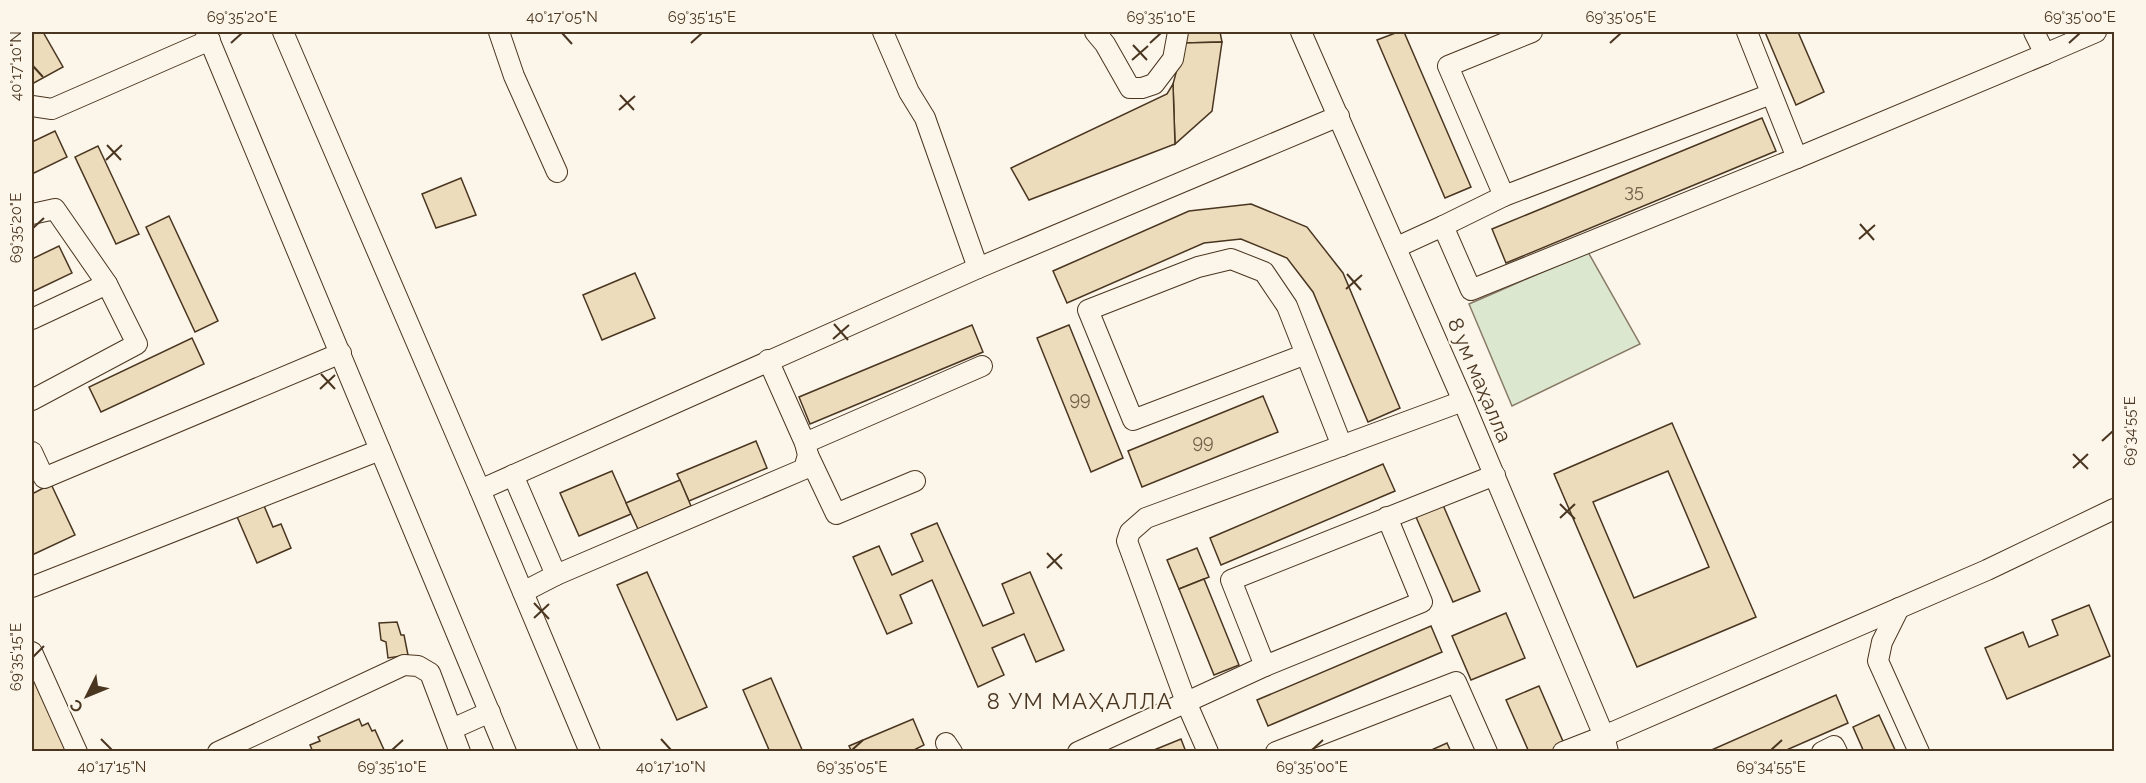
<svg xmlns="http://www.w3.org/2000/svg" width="2146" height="783" viewBox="0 0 2146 783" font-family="Raleway,sans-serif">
<rect width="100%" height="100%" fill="#fbf6e9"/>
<path fill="#dce7d0" stroke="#887966" stroke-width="1.5" d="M1588 252 1640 344 1512 406 1469 304Z"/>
<g fill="#ecdcbc" stroke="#4a3520" stroke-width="1.5" fill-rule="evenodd">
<path d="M32 32H43L63 67 32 84Z"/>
<path d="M1185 32H1220L1222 42 1184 43Z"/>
<path d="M1398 32H1404L1471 187 1445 198 1377 40Z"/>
<path d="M1765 32H1798L1824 92 1796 105Z"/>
<path d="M1222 42 1212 111 1175 144 1173 84 1184 43Z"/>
<path d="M1173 84 1175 144 1029 200 1011 168 1167 94Z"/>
<path d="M1762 118 1776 151 1506 263 1492 229Z"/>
<path d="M55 131 67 157 32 174V142Z"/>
<path d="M98 146 139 234 116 244 75 157Z"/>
<path d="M461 178 476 215 436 228 422 194Z"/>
<path d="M1251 204 1307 227 1343 273 1400 408 1368 422 1313 292 1287 258 1241 239 1204 243 1067 303 1053 271 1189 211Z"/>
<path d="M169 216 218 321 195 332 146 227Z"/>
<path d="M59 246 72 273 32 292V259Z"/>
<path d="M635 273 655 318 602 340 583 295Z"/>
<path d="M972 325 983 352 810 424 799 397Z"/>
<path d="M1069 325 1123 458 1091 472 1037 338Z"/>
<path d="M192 338 204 364 101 412 89 387Z"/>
<path d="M1263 396 1278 432 1142 487 1128 451Z"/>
<path d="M1672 423 1756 617 1637 667 1554 474ZM1668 471 1709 567 1634 598 1593 502Z"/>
<path d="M756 441 767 468 689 501 677 474Z"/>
<path d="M1383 464 1395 491 1221 565 1210 538Z"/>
<path d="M612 471 631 514 579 536 560 493Z"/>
<path d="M680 480 691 506 638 529 626 503Z"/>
<path d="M51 484 75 535 32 555V494Z"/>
<path d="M262 501 273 527 281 524 291 548 257 563 235 512Z"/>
<path d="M1443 505 1480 591 1453 602 1416 517Z"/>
<path d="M937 523 983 626 1014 613 1002 584 1030 572 1064 650 1036 662 1024 634 992 648 1004 675 978 687 932 580 900 595 912 623 887 634 853 557 879 546 892 575 923 561 911 534Z"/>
<path d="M1197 548 1209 577 1179 589 1167 560Z"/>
<path d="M647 572 707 707 677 720 617 585Z"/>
<path d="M1204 579 1239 665 1214 675 1179 589Z"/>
<path d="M2089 605 2110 656 2007 699 1985 648 2023 632 2029 647 2058 635 2052 620Z"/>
<path d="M1506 613 1525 658 1471 680 1452 636Z"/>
<path d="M397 622 401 635H404L408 655 388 658 386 642 381 640 379 623Z"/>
<path d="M1431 626 1442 652 1268 726 1257 700Z"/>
<path d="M32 670 69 752H32Z"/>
<path d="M771 678 803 752H770L743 690Z"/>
<path d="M1539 686 1565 746 1553 752H1529L1506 700Z"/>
<path d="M1836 695 1848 723 1782 752H1707Z"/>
<path d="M1879 715 1896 752H1864L1853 727Z"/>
<path d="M359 719 362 726 368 723 372 731 375 730 385 752H313L310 745 320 741 318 737Z"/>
<path d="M913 719 924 745 910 752H852L849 746Z"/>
<path d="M1181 739 1186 752H1149Z"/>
<path d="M1447 743 1451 752H1427Z"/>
</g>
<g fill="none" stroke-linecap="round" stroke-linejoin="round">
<g stroke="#4a3520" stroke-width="22">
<g id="minor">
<path d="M206 32 506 752"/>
<path d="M283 32 480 490 590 752"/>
<path d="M499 32 514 76 557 172"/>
<path d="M883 32 909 92 925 118 978 268"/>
<path d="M1095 32 1105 44 1130 88H1142L1154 84 1173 59 1178 32"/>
<path d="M1301 32 1463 401 1604 736 1608 752"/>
<path d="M1532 32 1448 66 1504 196 1771 94"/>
<path d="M2034 32 2045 54 2096 32"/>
<path d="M32 106 52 109 210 40"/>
<path d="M1797 158 2045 54"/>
<path d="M32 214 55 209 107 284 137 344 32 400"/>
<path d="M1443 226 1504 196"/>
<path d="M1397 247 1443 226 1471 290 1797 158 1747 32"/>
<path d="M32 319 107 284"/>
<path d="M1306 354 1133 420 1088 310 1198 267 1231 259 1264 272 1287 306 1342 446"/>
<path d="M805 443 982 366"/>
<path d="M32 452 44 478 341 353"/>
<path d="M808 455 836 514 915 481"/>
<path d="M513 475 556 575 804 469 808 455 805 443 768 360"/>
<path d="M480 490 978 268 1339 116"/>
<path d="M1387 517 1422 602 1265 666 1231 580 1495 475"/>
<path d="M32 587 380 450"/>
<path d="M523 592 556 575"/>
<path d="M1899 608 1882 642 1878 661 1919 752"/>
<path d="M32 652 77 752"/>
<path d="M452 729 490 712"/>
<path d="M946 743 952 752"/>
<path d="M218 752 404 665 418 666 430 673 460 752"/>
<path d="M1078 752 1265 666"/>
<path d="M1208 752 1186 702 1127 541 1130 532 1146 518 1463 401"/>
<path d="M1276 752 1456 682 1487 752"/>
<path d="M1563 752 1604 736 1987 570 2114 509"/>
<path d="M1822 752 1834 746 1837 752"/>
</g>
</g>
<use href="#minor" stroke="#fbf6e9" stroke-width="20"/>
</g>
<path fill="none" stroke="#4a3520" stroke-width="2" d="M562 33 572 44M231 43 242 33M691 43 702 33M1150 43 1161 33M1610 43 1621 33M2069 43 2080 33M1133 45 1147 60M1132 60 1148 46M33 66 43 77M620 95 634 110M619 110 635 96M107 145 121 160M106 160 122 145M1860 224 1874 240M33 228 44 218M1859 239 1875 225M1347 274 1361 290M1346 289 1362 275M834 324 848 340M833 339 849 325M321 374 335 389M320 389 335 375M2102 441 2113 431M2073 454 2088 469M2073 468 2088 454M1560 504 1575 519M1560 518 1575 504M1047 553 1062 569M1047 568 1062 554M534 603 549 619M534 618 549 604M33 657 44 646M101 739 112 750M661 739 671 750M392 750 403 740M852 750 863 740M1312 750 1323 740M1771 750 1782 740"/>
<g text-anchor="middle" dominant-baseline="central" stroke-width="4.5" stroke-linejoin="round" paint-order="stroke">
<g font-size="18" fill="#725f47">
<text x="1634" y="190">35</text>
<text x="1080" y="398">99</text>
<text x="1203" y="441">99</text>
</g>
<g font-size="21" fill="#4a3520" stroke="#fbf6e9">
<text transform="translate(1480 380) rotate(67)">8 ум маҳалла</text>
</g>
<g font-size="22" letter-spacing="1.5" fill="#4a3520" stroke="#fbf6e9">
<text x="1080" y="701">8 УМ МАҲАЛЛА</text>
</g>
</g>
<rect width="2146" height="783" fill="none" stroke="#fbf6e9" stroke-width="66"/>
<g transform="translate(87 696) rotate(227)" stroke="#fbf6e9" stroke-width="4.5" paint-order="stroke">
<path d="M0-4.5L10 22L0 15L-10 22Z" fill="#4a3520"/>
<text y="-9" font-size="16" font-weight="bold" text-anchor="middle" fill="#4a3520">С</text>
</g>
<rect x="33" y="33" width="2080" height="717" fill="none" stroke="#4a3520" stroke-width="2"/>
<g font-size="15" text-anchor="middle" fill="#4a3520">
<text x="242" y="22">69°35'20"E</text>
<text x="562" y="22">40°17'05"N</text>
<text x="702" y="22">69°35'15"E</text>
<text x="1161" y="22">69°35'10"E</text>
<text x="1621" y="22">69°35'05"E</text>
<text x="2080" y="22">69°35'00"E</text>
<text transform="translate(16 66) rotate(-90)" y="5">40°17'10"N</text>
<text transform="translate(16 228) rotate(-90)" y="5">69°35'20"E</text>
<text transform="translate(2130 431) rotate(-90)" y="5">69°34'55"E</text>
<text transform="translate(16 657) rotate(-90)" y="5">69°35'15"E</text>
<text x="112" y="772">40°17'15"N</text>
<text x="392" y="772">69°35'10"E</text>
<text x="671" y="772">40°17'10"N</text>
<text x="852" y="772">69°35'05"E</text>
<text x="1312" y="772">69°35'00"E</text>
<text x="1771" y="772">69°34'55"E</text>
</g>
</svg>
